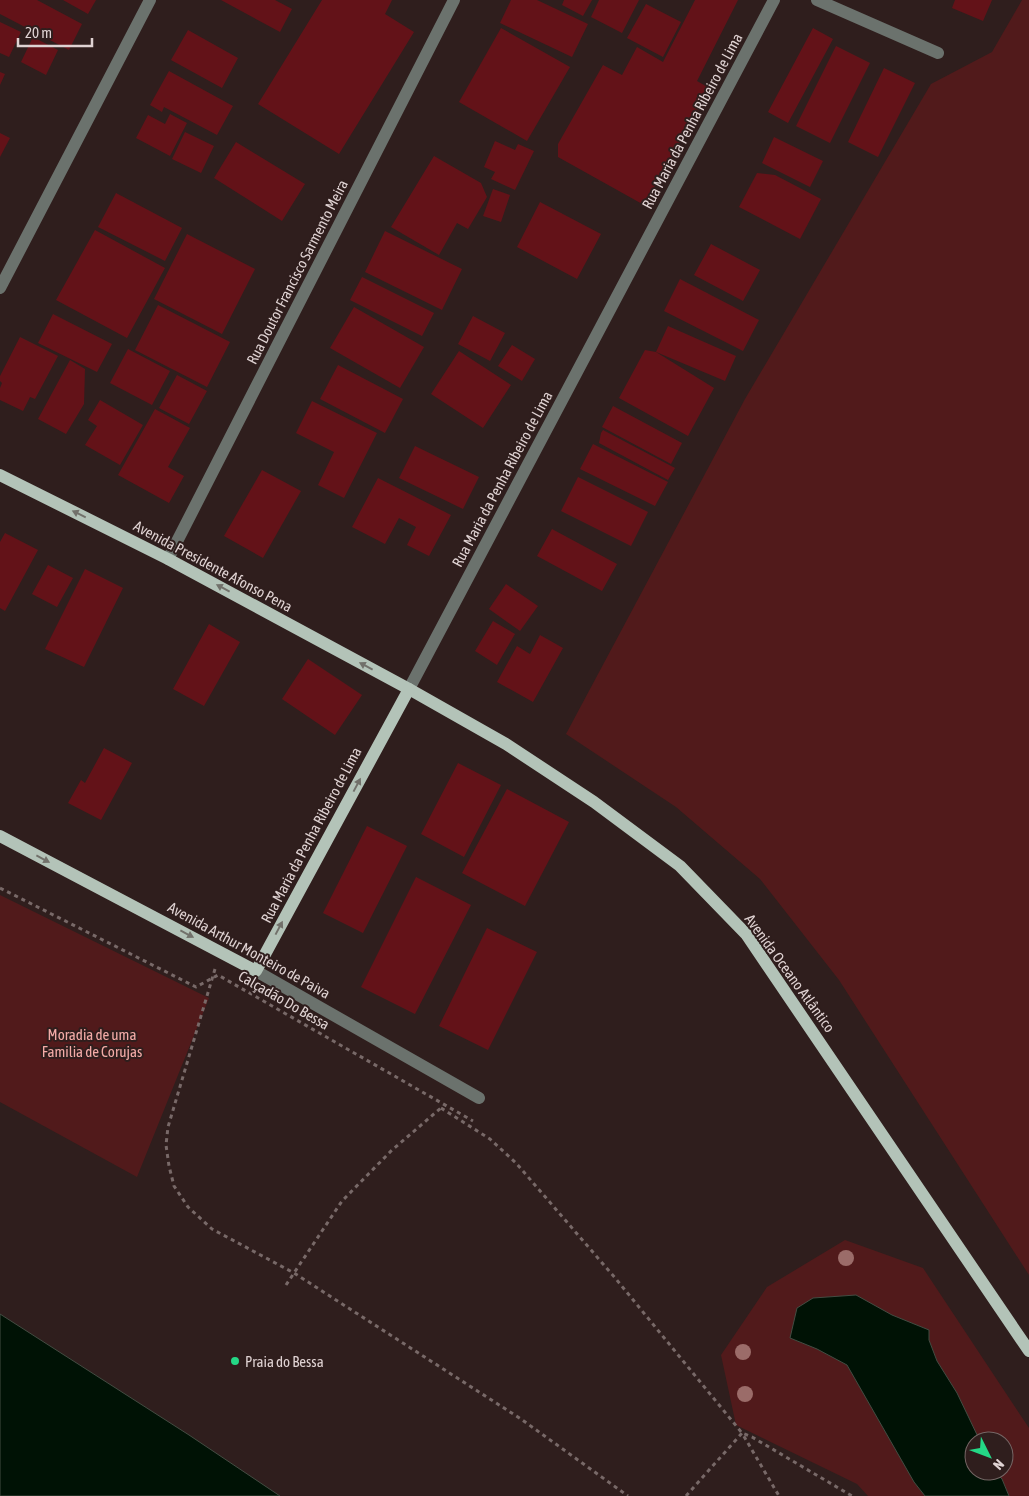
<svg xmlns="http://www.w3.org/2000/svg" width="1029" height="1496" viewBox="0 0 1029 1496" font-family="'Asap Condensed',sans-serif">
<rect width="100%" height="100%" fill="#2f1e1d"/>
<g fill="#511a1b">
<path d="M1022 0H1029V1275L839 980 760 879 676 807 566 734 745 399 931 84 992 52Z"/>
<path d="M0 895 209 998 137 1177 0 1102Z"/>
<path d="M845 1240 923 1268 1029 1428V1496H1009L1002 1479 995 1471H1004V1441H980L957 1393 937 1361 929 1340V1330L892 1315 790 1338 817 1349 847 1365 914 1482 925 1496H868L857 1484 736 1425 721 1355 767 1287Z"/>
</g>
<g fill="#001205" stroke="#434c42">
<path d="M856 1295 892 1315 929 1330V1340L937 1361 957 1393 980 1441H974V1471H995L1002 1479 1009 1496H925L914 1482 847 1365 817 1349 790 1338 797 1308 813 1298Z"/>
<path d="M0 1314 189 1435 280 1496H0Z"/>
</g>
<g fill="#631218">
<path d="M0 0H37L82 24 69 50 0 14Z"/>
<path d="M63 0H96L88 14Z"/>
<path d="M221 0H275L292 9 280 32Z"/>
<path d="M322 0H392L385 14 414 32 339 154 258 104Z"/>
<path d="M511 0H537L588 24 572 57 500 23Z"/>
<path d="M564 0H592L583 16 562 5Z"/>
<path d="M599 0H639L622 33 591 17Z"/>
<path d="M695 0H738L697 81 711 89 644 205 558 157V144L603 65 622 75 637 47 663 62Z"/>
<path d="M955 0H992L983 21 952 8Z"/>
<path d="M646 4 681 22 663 57 627 38Z"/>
<path d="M0 22 21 32 9 57 0 53Z"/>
<path d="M501 28 570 67 527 141 459 102Z"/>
<path d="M813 28 833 39 788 123 768 112Z"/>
<path d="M188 30 238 58 222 88 171 60Z"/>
<path d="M33 37 58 50 46 75 21 62Z"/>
<path d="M836 46 870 63 830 143 796 126Z"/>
<path d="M884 68 915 83 878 157 848 142Z"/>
<path d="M169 71 233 106 217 135 164 107 162 112 150 105Z"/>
<path d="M0 72 5 74 0 85Z"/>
<path d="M170 114 187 123 170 156 136 138 148 115 165 124Z"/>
<path d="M185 132 214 146 201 173 172 159Z"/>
<path d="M0 133 10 138 0 157Z"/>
<path d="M774 137 823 161 810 187 762 163Z"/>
<path d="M495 141 515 150 518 144 534 151 515 190 491 179 495 172 484 167Z"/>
<path d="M236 142 305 184 282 221 214 178Z"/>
<path d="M434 156 481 183 487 197 468 229 457 223 439 255 391 227Z"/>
<path d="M757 173 775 175 821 199 800 239 739 207Z"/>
<path d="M493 189 510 195 501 222 483 216Z"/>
<path d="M116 193 182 228 165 261 98 227Z"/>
<path d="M540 202 601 234 577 279 517 247Z"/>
<path d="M95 230 165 268 127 338 56 300Z"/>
<path d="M385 231 462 269 442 310 365 272Z"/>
<path d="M187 234 255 269 222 334 154 299Z"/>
<path d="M711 244 760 270 743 301 694 275Z"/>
<path d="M362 277 434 313 422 336 350 300Z"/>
<path d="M680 279 759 320 743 351 664 311Z"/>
<path d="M158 305 230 342 207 387 135 350Z"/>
<path d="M354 307 424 347 400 388 330 348Z"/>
<path d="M53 314 112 344 97 372 38 343Z"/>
<path d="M473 316 505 333 490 361 458 344Z"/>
<path d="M668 326 736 356 725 381 656 352Z"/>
<path d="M20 337 58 356 35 399 30 397 23 411 0 400V388L2 383 0 381V376Z"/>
<path d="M512 345 535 359 522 381 498 366Z"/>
<path d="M128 349 170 371 152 405 110 383Z"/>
<path d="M645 350 656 352 714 388 688 436 619 398Z"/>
<path d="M459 351 511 385 483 428 431 394Z"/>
<path d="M70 360 85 369 84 404 66 434 38 419Z"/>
<path d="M338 365 403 399 385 433 320 399Z"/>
<path d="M177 375 207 391 189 424 159 408Z"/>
<path d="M100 400 143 425 120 465 85 445 97 426 88 420Z"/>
<path d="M312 401 377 433 344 498 318 485 334 452 296 433Z"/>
<path d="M613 406 682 443 671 464 602 427Z"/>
<path d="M155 409 190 428 168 467 184 476 169 503 118 475Z"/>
<path d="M603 430 675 468 668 480 599 443 601 433Z"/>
<path d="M593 444 668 482 655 506 580 469Z"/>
<path d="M415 446 479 477 463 509 399 478Z"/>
<path d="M262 470 301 491 263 558 224 536Z"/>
<path d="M578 477 648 512 631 546 561 511Z"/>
<path d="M378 478 451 515 429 556 407 545 416 527 399 518 385 544 352 527Z"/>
<path d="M552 529 617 564 602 591 537 556Z"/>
<path d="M5 533 38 550 5 611 0 608V542Z"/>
<path d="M48 565 73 578 57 607 32 594Z"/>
<path d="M85 569 123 588 84 667 45 649Z"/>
<path d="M506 584 538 606 520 631 489 609Z"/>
<path d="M493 621 515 634 497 665 475 651Z"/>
<path d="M209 624 240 642 204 706 173 689Z"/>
<path d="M540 635 563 648 533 702 497 682 517 646 530 654Z"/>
<path d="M308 659 362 695 335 735 282 699Z"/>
<path d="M104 748 132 763 101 820 68 803 81 780 85 783Z"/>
<path d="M458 763 501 785 464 857 421 834Z"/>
<path d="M507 789 569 822 525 906 462 873Z"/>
<path d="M367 826 407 846 363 933 323 913Z"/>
<path d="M416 877 471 905 415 1014 361 987Z"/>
<path d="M487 928 537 952 488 1050 439 1026Z"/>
</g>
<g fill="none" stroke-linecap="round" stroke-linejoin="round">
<g stroke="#786968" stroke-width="3" stroke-dasharray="4 4" stroke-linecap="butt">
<path d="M0 888 196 987 218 975 473 1121"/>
<path d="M215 969 168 1127 166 1145 169 1166 174 1186 188 1207 212 1229 294 1273 521 1419 628 1496"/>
<path d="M441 1108 490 1139 516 1163 616 1279 742 1433 752 1437 852 1496"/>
<path d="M286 1285 342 1201 391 1151 442 1107"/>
<path d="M686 1496 742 1433 779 1496"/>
</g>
<g stroke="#6b726d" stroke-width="12">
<path d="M817 0 938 53"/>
<path d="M0 288 150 0"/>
<path d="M168 559 454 0"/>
<path d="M409 689 774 0"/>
<path d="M256 971 479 1098"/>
</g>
<g stroke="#b3c3b8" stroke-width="12">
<path d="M0 475 168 559 409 689 506 744 594 802 680 866 746 934 1029 1351"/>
<path d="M0 836 256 971 409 689"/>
</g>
</g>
<g fill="#9b6c69">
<circle cx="846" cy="1258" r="8"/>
<circle cx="743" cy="1352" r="8"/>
<circle cx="745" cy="1394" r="8"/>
</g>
<defs><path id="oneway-solid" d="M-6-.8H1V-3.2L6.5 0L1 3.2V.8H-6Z" transform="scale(1.25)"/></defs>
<g fill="#71706a">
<use href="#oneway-solid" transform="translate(79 514) rotate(-154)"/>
<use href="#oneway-solid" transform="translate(223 588) rotate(-152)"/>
<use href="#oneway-solid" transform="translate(366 666) rotate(-152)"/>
<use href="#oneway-solid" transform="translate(357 785) rotate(-62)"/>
<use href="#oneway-solid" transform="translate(43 859) rotate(28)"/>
<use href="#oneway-solid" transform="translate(279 928) rotate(-62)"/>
<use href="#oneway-solid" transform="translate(187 934) rotate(28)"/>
</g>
<circle fill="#24d886" stroke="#2f1e1d" stroke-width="2" cx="235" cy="1361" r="5"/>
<g text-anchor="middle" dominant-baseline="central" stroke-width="4" stroke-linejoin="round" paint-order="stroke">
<g font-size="15" fill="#dfd2d2" stroke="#2f1e1d">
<text transform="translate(692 121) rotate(-62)">Rua Maria da Penha Ribeiro de Lima</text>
<text transform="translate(297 272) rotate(-63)">Rua Doutor Francisco Sarmento Meira</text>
<text transform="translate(502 479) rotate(-62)">Rua Maria da Penha Ribeiro de Lima</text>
<text transform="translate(213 566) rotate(28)">Avenida Presidente Afonso Pena</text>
<text transform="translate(311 835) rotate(-62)">Rua Maria da Penha Ribeiro de Lima</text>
<text transform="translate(249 950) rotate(29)">Avenida Arthur Monteiro de Paiva</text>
<text transform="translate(790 973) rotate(54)">Avenida Oceano Atlântico</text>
<text transform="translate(284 1000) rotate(30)">Calçadão Do Bessa</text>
</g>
<g font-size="15" fill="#f3aba7" stroke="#2f1e1d">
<text x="92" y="1034">Moradia de uma<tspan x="92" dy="17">Familia de Corujas</tspan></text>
</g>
<g font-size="15" fill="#dfd2d2" stroke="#2f1e1d" text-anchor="start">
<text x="245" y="1361">Praia do Bessa</text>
</g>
</g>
<g transform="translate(989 1456) rotate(132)"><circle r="24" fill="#2f1e1d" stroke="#756665"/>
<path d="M0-4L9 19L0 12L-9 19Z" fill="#24d886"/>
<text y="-8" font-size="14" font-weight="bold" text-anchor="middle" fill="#dfd2d2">N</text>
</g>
<path d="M18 38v8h74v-8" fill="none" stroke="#dfd2d2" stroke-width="2.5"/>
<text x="25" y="38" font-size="15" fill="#dfd2d2" stroke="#2f1e1d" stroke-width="4" paint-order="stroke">20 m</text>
</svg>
